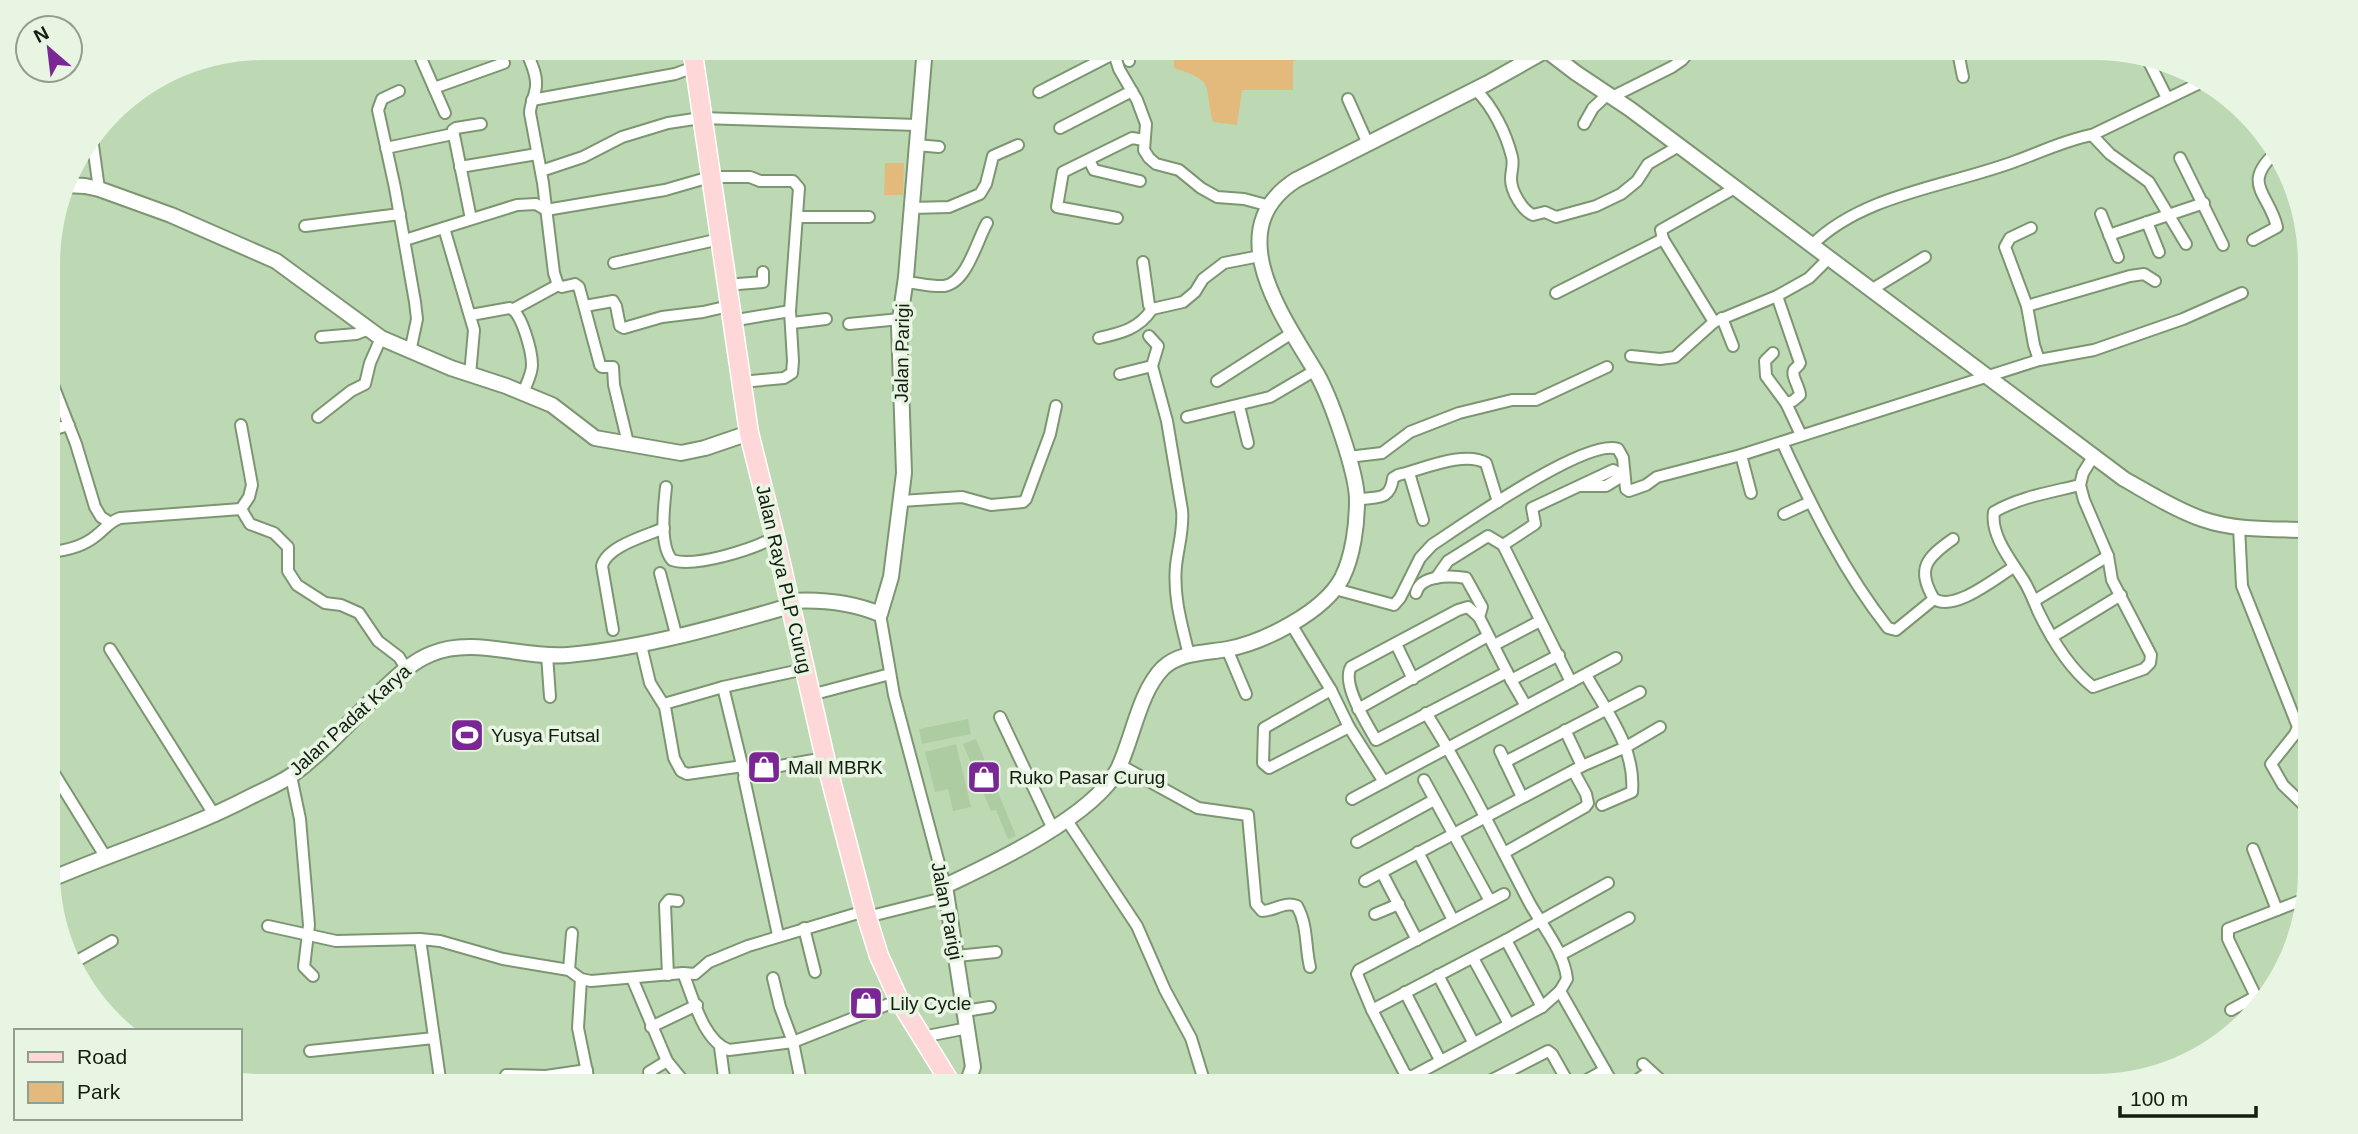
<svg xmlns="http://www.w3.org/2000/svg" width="2358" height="1134" viewBox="0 0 2358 1134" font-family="Helvetica,sans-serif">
<rect width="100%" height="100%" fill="#bdd9b3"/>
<g fill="#adcca1">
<path d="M968 719 971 734 922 744 919 729Z"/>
<path d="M976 739 1016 836 1008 839 996 810 991 811 963 744Z"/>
<path d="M956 744 971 807 953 811 948 789 935 792 925 752Z"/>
</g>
<g fill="#e3ba7c">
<path d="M1173 47H1340L1293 61V90H1242L1237 125 1213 122C1204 85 1216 81 1174 68Z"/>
<path d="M885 163H904L903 195H884Z"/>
</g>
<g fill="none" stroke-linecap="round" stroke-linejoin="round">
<g stroke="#7c9672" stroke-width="14">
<g id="minor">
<path d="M416 47 445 113"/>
<path d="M525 47C529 60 537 72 536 85 536 95 530 103 530 113L543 183 554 273 558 285"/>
<path d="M1112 47 1119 69 1137 100 1146 124 1144 150 1149 158 1156 164 1179 170 1201 188 1217 197 1244 199 1270 206"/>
<path d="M1125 47 1129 61"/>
<path d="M1957 47 1963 77"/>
<path d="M1023 50 1029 47"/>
<path d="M2147 58 2167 98"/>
<path d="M434 88 504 63"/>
<path d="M1476 90C1493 107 1506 133 1512 157 1514 165 1511 171 1511 179 1511 191 1522 210 1533 215L1545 212 1556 217 1596 206 1621 194 1637 181 1648 164 1679 146"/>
<path d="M399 91 382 99 378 110 395 188 415 302 417 319 410 352"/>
<path d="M1039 92 1113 54"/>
<path d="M1612 97 1672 67 1682 60 1693 47"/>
<path d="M1348 99 1368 144"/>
<path d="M532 100 675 74 694 67"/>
<path d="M1584 124 1593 108 1608 94"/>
<path d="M2259 126 2272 144"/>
<path d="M1060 128 1132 91"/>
<path d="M2092 135 2110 154 2149 182 2186 244"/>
<path d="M92 138 99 189"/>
<path d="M916 145 939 147"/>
<path d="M386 148 453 134"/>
<path d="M2180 158 2223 245"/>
<path d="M1089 160 1094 170 1140 181"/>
<path d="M460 167 537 154"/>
<path d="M541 171 583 157 622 137 668 123 701 118 917 125"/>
<path d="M912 208 949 207 980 194 986 184 993 156 1018 145"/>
<path d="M2101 214 2118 257"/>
<path d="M798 217H869"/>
<path d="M1117 218 1057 207 1063 172 1132 138 1144 140"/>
<path d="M471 219 453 130 456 128 481 124"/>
<path d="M2147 222 2159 252"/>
<path d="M305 226 400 214"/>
<path d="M444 228 474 330 470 375"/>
<path d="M2031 228 2010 238 2005 247 2027 306 2034 345 2039 360"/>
<path d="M2109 235 2204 203"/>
<path d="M405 240 517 205 536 204 546 210 665 190 710 177H750L760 181H793L799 188 790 311 793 361 792 373 784 378 741 382"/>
<path d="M2253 240 2277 227C2269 193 2241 185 2275 153"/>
<path d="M1812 245C1863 194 1950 186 2016 161 2041 152 2065 140 2092 135L2202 82"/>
<path d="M1143 262 1149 305 1152 309 1183 302 1195 292 1203 279 1224 263 1260 256"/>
<path d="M614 263 720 239"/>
<path d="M905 282C918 283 932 287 944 286 967 283 977 240 987 223"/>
<path d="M726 285 763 282V272"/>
<path d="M1871 290 1925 257"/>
<path d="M1556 293 1663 239"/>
<path d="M1777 296 1800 363C1799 366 1796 367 1794 370 1791 376 1800 388 1800 395L1793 401 1786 403"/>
<path d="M585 306 613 301 616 306 620 326 624 328 662 317 703 312 729 306"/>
<path d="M2027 306 2130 276 2144 274 2155 281"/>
<path d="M514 309 558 285 562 287 575 284 579 287 600 365 602 367H613L614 385 628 443"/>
<path d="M471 315 510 308C522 313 532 352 532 365 532 375 526 384 523 393"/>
<path d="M1722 318 1733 346"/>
<path d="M731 321 790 311"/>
<path d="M1714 322 1663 239 1661 230 1735 188"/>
<path d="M792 323 826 319"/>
<path d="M849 324 900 319"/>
<path d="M1149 336 1158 346 1152 366 1167 421 1182 510C1184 529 1178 547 1176 566 1173 597 1182 626 1189 655"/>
<path d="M321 337 356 334 369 329"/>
<path d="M1099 338C1121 333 1139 329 1152 309"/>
<path d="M1773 353 1765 361 1766 376 1786 403 1801 435"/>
<path d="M1631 356 1660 359 1675 357 1714 322 1777 296 1809 278 1829 258"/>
<path d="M48 372 76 444 95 507 101 517 109 522"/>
<path d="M1120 374 1152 366"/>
<path d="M1217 381 1292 333"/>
<path d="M1239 406 1248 443"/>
<path d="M318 417 351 391 365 384 370 363 381 338"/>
<path d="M1187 417 1270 397 1314 371"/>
<path d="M48 431 69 425"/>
<path d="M1782 442C1812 507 1844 572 1888 628L1896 630 1934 599C1955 612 1995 578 2014 567"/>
<path d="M1741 455 1751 493"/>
<path d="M1348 457 1382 453 1410 432 1459 413 1512 400H1536L1607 367"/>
<path d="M1409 473 1423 520"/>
<path d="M2080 485C2052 492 2019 497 1994 512 1990 536 2013 563 2024 581 2030 591 2034 601 2038 611 2051 638 2070 669 2093 687L2144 669 2150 663 2151 655 2112 580 2108 556 2084 500 2080 485 2083 473 2093 457"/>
<path d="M666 487C664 506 659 545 672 560 695 568 754 549 775 537"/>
<path d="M1357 500C1376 496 1390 502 1393 478L1398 475C1421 470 1464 450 1486 463L1498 502"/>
<path d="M901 501 962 497 991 505 1023 502 1026 499 1050 434 1056 406"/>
<path d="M241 509 250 524 274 533 288 547V571L297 585 325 603 341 605 359 613 378 641 399 657 405 667"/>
<path d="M241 509 249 497 252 485 241 425"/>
<path d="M1784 514 1810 502"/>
<path d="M2239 527 2242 586 2298 727 2295 734 2271 764 2283 785 2311 812"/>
<path d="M1503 545 1535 524 1532 508 1613 470 1617 472 1619 478 1606 486H1580"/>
<path d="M48 552C65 551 84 546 97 535 106 528 109 522 120 518L241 509"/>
<path d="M660 573 677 638"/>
<path d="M1436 578 1448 561 1488 536 1503 545 1571 682"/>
<path d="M1335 589 1394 605 1400 598 1420 558 1432 545C1462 525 1587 437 1618 449L1623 458 1626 489 1629 491 1646 485 1657 477 1741 455 2039 360 2094 350 2183 319 2242 293"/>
<path d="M1416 593C1420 575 1450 575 1466 578L1482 607 1479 617"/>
<path d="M1934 599C1916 569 1926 558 1953 539"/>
<path d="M2034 601 2108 556"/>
<path d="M1468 607 1479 617 1507 672 1376 740C1367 724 1341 684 1351 667L1458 610Z"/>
<path d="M880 614 894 695 945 886"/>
<path d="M1291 624 1331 690 1349 727 1384 782"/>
<path d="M613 630 602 566C607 546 646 536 664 528"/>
<path d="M2052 637 2121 595"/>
<path d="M1498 643 1540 621"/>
<path d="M1396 644 1413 679"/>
<path d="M641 645 650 683 665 707 674 758 681 771 687 774 743 766"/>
<path d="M110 649 215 816"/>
<path d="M1227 649 1246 694"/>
<path d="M547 655 550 697"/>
<path d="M1507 672 1511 680 1559 655"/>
<path d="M1586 675C1606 711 1636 748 1632 792L1602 805"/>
<path d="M1511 680 1526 706"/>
<path d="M723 687 744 773"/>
<path d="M1331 690 1264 728 1263 763 1269 768 1349 727"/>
<path d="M811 695 890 674"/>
<path d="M664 704 723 687 805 669"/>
<path d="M1358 709 1488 636"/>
<path d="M1426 713C1465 774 1496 839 1529 902 1542 926 1564 951 1567 979L1560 991 1614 1086"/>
<path d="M1000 717 1053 829"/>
<path d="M1500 751 1522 797"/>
<path d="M1505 762 1640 692"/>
<path d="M1120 765 1198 808 1248 815 1256 904 1262 911C1274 911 1284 901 1297 906 1308 925 1305 947 1310 967"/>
<path d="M1582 766 1626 747 1660 727"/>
<path d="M49 773 55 775 105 856"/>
<path d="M291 776 300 819 309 925 304 967 313 976"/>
<path d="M1424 780 1490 901"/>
<path d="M1352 799 1616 658"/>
<path d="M1066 819 1137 926 1165 990 1191 1038 1206 1087"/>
<path d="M1357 842 1434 800"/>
<path d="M2253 849 2277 910"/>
<path d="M1418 852 1453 920"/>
<path d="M1504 853 1585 807 1588 803 1586 794 1574 772"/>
<path d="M1382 873 1417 940"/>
<path d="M1365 881 1582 766 1565 730"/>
<path d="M1504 894 1359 970 1357 974 1372 1010 1405 1074 1411 1077 1542 1007 1560 991"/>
<path d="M1375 914 1399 904"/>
<path d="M867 917 947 897"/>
<path d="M268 926 336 941 420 939 440 941 503 959 569 970 581 979 591 981 683 973 695 974 709 962 748 946 865 911"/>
<path d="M804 928 815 972"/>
<path d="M778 935 744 778 751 771 825 758"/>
<path d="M420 939 441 1086"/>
<path d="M1506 940 1542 1007"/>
<path d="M1560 955 1629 918"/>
<path d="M957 956 996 952"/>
<path d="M1473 958 1509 1024"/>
<path d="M75 962 112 941"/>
<path d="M569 970 572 933"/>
<path d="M683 973C693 997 703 1041 729 1050L793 1042 899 1000"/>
<path d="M668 975 665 905 669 900 678 901"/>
<path d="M1438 975 1473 1042"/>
<path d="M632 978 667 1061 688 1087"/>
<path d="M773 978 780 1007 793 1042 802 1087"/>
<path d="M581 979 578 1028 590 1087"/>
<path d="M1405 992 1440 1060"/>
<path d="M2261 1007 2228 939V929L2305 899"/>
<path d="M1372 1010 1506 940 1608 883"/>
<path d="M2231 1010 2255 997"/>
<path d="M965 1011 990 1007"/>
<path d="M651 1027 697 1005"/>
<path d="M922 1037 968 1028"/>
<path d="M720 1047 724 1077 721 1087"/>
<path d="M310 1051 434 1038"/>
<path d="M1643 1064 1667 1086"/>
<path d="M506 1075 546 1076 587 1070"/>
<path d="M1480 1086 1548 1051 1552 1054 1570 1086"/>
<path d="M1576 1086 1605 1070"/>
<path d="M1629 1086 1650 1071"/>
<path d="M655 1087 649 1072 667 1061"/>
</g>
</g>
<g stroke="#7c9672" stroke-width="18">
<g id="tertiary">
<path d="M1542 47 1576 73 1630 109 2124 479C2149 493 2174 509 2202 519 2236 531 2274 529 2310 530"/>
<path d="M65 185 85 186 99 189 171 215 276 261 381 338 451 368 506 386 552 405 595 438 681 453 705 448 749 433"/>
<path d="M789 601C821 599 851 602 880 614L891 577 904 473 899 326 906 277 925 47"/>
<path d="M49 880C116 851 185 831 250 797 264 790 279 784 292 775 323 752 350 722 377 695 395 679 409 663 431 654 474 636 523 659 568 655 644 648 717 627 790 606"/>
<path d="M966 1087 973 1067 945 886C992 864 1094 816 1118 769 1133 738 1139 692 1163 668 1180 652 1206 653 1228 649 1264 642 1324 612 1342 578 1353 556 1357 525 1357 500 1357 473 1331 399 1317 374 1284 318 1218 230 1296 180L1488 83 1552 47"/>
</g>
</g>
<g stroke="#fff" stroke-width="21">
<path id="primary" d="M692 47 749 433 775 537 825 758 865 911 879 956 899 1000 953 1087"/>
</g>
<use href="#minor" stroke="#fff" stroke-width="10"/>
<use href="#tertiary" stroke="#fff" stroke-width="14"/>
<use href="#primary" stroke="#fed7d8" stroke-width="18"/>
</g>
<defs>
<g id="stadium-square" transform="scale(1.75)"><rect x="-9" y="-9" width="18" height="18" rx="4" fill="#7b2695" stroke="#e7f5e2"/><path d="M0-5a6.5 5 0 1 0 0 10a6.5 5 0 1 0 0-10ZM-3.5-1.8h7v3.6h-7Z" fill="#fff"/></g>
<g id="shop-square" transform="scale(1.75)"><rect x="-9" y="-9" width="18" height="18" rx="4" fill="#7b2695" stroke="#e7f5e2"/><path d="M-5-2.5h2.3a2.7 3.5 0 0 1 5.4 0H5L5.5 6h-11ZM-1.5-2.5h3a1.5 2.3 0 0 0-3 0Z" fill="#fff"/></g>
</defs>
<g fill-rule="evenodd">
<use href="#stadium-square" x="467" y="735"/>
<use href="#shop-square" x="764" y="767"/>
<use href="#shop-square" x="984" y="777"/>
<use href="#shop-square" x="866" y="1003"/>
</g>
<g text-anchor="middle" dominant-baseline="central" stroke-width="7" stroke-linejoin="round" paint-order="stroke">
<g font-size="19" fill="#141e10" stroke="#e7f5e2">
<text transform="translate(902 353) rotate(-89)">Jalan Parigi</text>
<text transform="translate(784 579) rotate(77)">Jalan Raya PLP Curug</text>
<text transform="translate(350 720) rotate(-42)">Jalan Padat Karya</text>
<text transform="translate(947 911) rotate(79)">Jalan Parigi</text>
</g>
<g font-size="19" fill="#141e10" stroke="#e7f5e2" text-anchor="start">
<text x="491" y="735">Yusya Futsal</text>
<text x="788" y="767">Mall MBRK</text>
<text x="1009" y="777">Ruko Pasar Curug</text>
<text x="890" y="1003">Lily Cycle</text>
</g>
</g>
<path d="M0 0H2358V1134H0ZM263 60H2095A203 203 0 0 1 2298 263V871A203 203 0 0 1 2095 1074H263A203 203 0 0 1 60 871V263A203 203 0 0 1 263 60Z" fill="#e7f5e2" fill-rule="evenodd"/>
<rect x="14" y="1029" width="228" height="91" fill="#e7f5e2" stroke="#939f8e" stroke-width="2"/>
<rect x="28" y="1052" width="35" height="10" fill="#fed7d8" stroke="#939f8e" stroke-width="2"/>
<text x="77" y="1064" font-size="21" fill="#141e10">Road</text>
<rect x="28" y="1082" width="35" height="21" fill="#e3ba7c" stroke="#939f8e" stroke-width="2"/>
<text x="77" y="1099" font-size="21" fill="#141e10">Park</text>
<g transform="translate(49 49) rotate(332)"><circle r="33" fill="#e7f5e2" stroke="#939f8e" stroke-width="2"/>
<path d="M0-5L12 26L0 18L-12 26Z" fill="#7b2695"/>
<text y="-10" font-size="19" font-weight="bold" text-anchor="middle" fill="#141e10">N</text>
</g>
<path d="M2120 1106v10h136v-10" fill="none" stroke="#141e10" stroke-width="3.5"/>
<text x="2130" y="1106" font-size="21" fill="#141e10" stroke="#e7f5e2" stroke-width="5" paint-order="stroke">100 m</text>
</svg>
